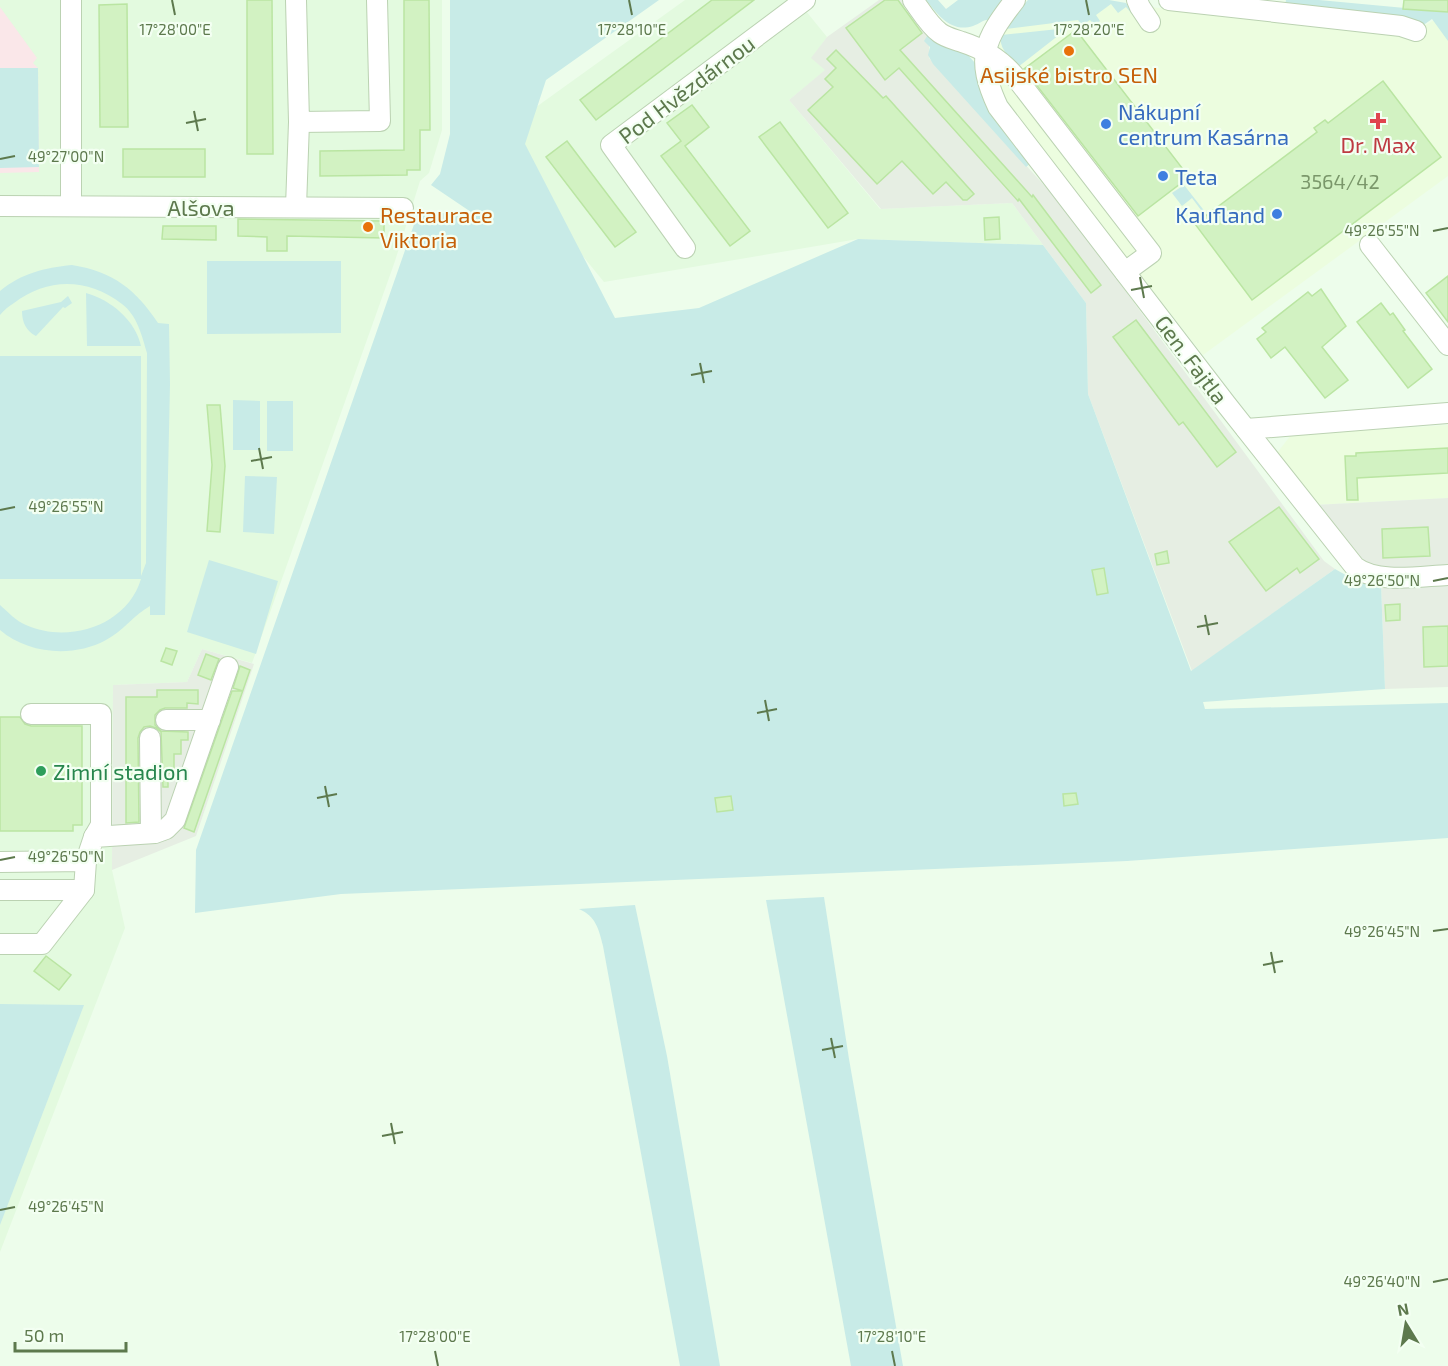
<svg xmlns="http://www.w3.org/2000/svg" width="1448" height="1366" viewBox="0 0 1448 1366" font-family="'Exo 2',sans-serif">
<rect width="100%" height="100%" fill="#edfdeb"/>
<g fill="#e3fadf">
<path d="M0 0H442V130L429 173 420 181 395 261 252 663 202 649 187 682 113 685 112 870 125 928 0 1252Z"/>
<path d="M685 0H797L827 37 812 58 826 70 789 100 880 209 1012 203 1043 245 858 239 604 282 489 141Z"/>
</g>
<g fill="#ecfddf">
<path d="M1031 0 1125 4 1391 35 1416 31 1434 20 1448 38V176L1203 355 1001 97 993 65 998 38Z"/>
<path d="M1448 425V498L1314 505 1277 453 1291 435Z"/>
</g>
<g fill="#e6eee3">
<path d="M879 0H902L929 38V58L1052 194 1118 281 1324 561 1335 569 1192 671 1088 394 1086 303 1012 203 881 209 789 100 825 70 811 58 827 37Z"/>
<path d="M1448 498V687L1385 689 1381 584 1314 505Z"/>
<path d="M202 649 254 664 196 836 112 870 113 685 187 682Z"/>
</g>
<path fill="#fae7e9" d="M0 7 37 58 33 63 38 68 39 172 0 173Z"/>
<g fill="#c8ebe7">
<path d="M450 0H659L546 80 525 144 615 318 699 308 858 239 1043 245 1086 303 1088 394 1191 671 1335 569 1358 582 1381 584 1385 689 1203 702 1205 709 1448 703V838L1127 861 341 894 195 913 196 850 418 213 428 212 467 215 471 212 431 185 440 174 450 134Z"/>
<path d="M926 0H938L946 9 958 0H1004L990 20C983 19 980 24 973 26 951 33 938 15 926 0Z"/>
<path d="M1028 0H1109L1126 3 1138 21 1126 7 1118 13 1111 4 1096 15 1100 21 1094 25 1090 20 1082 25 1078 20 1006 29 1017 11Z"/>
<path d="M1286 0H1319L1448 12V41L1432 19 1422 26 1285 5Z"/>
<path d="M1068 28 1018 67C1010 58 998 48 1001 35Z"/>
<path d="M929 33 943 45 967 54 975 63 1031 163 1026 167 933 64 928 55 930 47 924 41Z"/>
<path d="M0 68H38L39 167 0 168Z"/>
<path d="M1184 185 1206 213 1199 218 1196 214 1201 210 1192 198 1182 206 1172 193Z"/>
<path d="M341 261V333L207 334V261Z"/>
<path d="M72 265C114 272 135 289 158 323L169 324 170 384 165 615H150V606C134 615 123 631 106 640 73 658 28 654 0 630V605C8 612 16 621 26 625 68 644 127 626 141 579H0V356H141V576L146 563 147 353C142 336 137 315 122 304 88 278 48 277 14 303 9 306 4 310 0 315V291C22 273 44 268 72 265Z"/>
<path d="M86 293C111 300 135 320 141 346H87Z"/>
<path d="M68 296 72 303 65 308 63 307 36 336C26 331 22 322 22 311L61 302Z"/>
<path d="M233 400 260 401V450H233Z"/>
<rect x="267" y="401" width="26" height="50"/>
<path d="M245 476 277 477 274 534 243 532Z"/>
<path d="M209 560 278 581 256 654 187 632Z"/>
<path d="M824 897 849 1059 903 1366H851L766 900Z"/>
<path d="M635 905 667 1056 720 1366H680L603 946C599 930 596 916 579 909Z"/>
<path d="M0 1004 84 1005 0 1225Z"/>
</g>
<g fill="#d2f2c2" stroke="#bae5a2" stroke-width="1.5">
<path d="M247 0H272L273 154H247Z"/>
<path d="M404 0H429L430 130H420V170H407V175L320 176V151L404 150Z"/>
<path d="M712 0H754L596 120 580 100Z"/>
<path d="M885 0H898L922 33 900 50 1032 197 1033 195 1101 285 1091 293 1019 199 1018 201 899 68 885 80 846 28Z"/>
<path d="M1404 0H1448V12L1403 9Z"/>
<path d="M127 4 128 127H100L99 5Z"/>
<path d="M1076 30 1189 177 1138 216 1024 69Z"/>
<path d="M836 50 883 98 886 96 974 194 967 200H963L946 182 933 194 902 161 877 184 808 110 833 87 825 79 836 68 827 59Z"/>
<path d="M1383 81 1441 157 1252 300 1195 224 1317 132 1314 128 1325 120 1328 123Z"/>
<path d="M692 105 709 127 685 146 750 231 730 246 661 156 681 141 667 123Z"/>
<path d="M780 122 848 213 828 228 759 137Z"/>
<path d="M567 141 636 232 615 247 546 157Z"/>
<rect x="123" y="149" width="82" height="28"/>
<path d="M999 217 1000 239 985 240 984 218Z"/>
<path d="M238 219 384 221V238L287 236V251H267V237L238 236Z"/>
<path d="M163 226H216V240L162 239Z"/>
<path d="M1448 276V322L1426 293Z"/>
<path d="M1321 289 1346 326 1322 347 1348 380 1325 398 1285 347 1271 358 1257 339 1266 332 1262 328 1308 292 1312 296Z"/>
<path d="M1381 303 1390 315 1393 313 1405 330 1403 331 1432 369 1408 388 1357 322Z"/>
<path d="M1136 320 1236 452 1217 467 1183 422 1179 425 1113 337Z"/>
<path d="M207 405H220L225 466 220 532 207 531 212 465Z"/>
<path d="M1448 448V473L1357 478 1358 500H1347L1345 456H1356V453Z"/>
<path d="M1279 507 1319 559 1300 573 1297 568 1266 591 1229 542Z"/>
<path d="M1428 527 1430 556 1383 558 1382 529Z"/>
<path d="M1167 551 1169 563 1157 565 1155 554Z"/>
<path d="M1104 568 1108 593 1097 595 1092 570Z"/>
<path d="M1400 604V620L1386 621 1385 605Z"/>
<path d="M1448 626V666L1424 667 1423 627Z"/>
<path d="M166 648 177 651 172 665 161 661Z"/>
<path d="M206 654 219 659 211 680 198 675Z"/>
<path d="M240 666 250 670 194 832 184 828 232 691H243L233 688Z"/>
<path d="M157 690H198V704L187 703V708H165L160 710 155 715V725L161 731 188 732V740H181V754H174V773H168V787H163L161 732 156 728 150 726 144 727 140 732 138 738 139 822 126 823V697H157Z"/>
<path d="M0 717H20L25 724 31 726H82V825H73V831H0Z"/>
<path d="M1076 793 1078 804 1064 806 1063 794Z"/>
<path d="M731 796 733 810 717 812 715 798Z"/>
<path d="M46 956 71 975 59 990 34 971Z"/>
</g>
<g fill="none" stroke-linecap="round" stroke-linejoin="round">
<g stroke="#bbd2b2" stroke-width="22">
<g id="minor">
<path d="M71 0V206"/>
<path d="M296 0 299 122 380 121 377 0"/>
<path d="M913 0C921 11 929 25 940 33 947 38 954 39 962 42 984 49 1003 61 1017 79L1151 253 1125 272"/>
<path d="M1015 0C984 40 975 58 998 107L1226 404 1355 567C1377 584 1421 576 1448 575"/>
<path d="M1137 0 1140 7 1150 22"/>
<path d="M1169 0 1401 26 1416 31"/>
<path d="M0 206 403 208"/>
<path d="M296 207 299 122"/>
<path d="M1370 245 1448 345"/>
<path d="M685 248 611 145 805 0"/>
<path d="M1246 429 1448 413"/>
<path d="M31 714H101V825L94 837"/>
<path d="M166 720H210"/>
<path d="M150 738 151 833"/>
<path d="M86 861 94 837 155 833 166 829 175 820 228 667"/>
<path d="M0 862 86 861 84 890 42 944H0"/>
<path d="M0 890H84"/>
</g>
</g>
<use href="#minor" stroke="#fff" stroke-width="20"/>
</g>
<path fill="none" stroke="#5d794d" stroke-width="2" d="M172 0 175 15M629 0 632 15M1086 0 1089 15M194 111 198 131M186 123 206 119M0 159 15 156M1433 231 1448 228M1140 277 1144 298M1131 290 1152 286M700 363 704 383M691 375 712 371M259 448 263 469M251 461 272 457M0 510 15 507M1433 581 1448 578M1205 615 1209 635M1197 627 1218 623M765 700 769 721M757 713 777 709M325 786 329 807M317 798 337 794M0 860 15 857M1433 931 1448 929M1271 952 1275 973M1263 965 1283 961M831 1038 835 1058M822 1050 843 1046M391 1123 395 1144M382 1136 403 1132M0 1210 15 1207M1433 1282 1448 1279M435 1351 438 1366M892 1351 895 1366"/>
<g fill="#e8710a" stroke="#f3fff2" stroke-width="2">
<circle cx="1069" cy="51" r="6"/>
<circle cx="368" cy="227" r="6"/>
</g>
<path fill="#e0444e" stroke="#f3fff2" stroke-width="2" d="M1375 112h6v6h6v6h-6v6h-6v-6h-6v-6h6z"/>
<g fill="#3f7fe0" stroke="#f3fff2" stroke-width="2">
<circle cx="1106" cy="124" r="6"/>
<circle cx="1163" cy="176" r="6"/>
<circle cx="1277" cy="214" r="6"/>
</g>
<circle fill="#2e9e5b" stroke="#f3fff2" stroke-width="2" cx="41" cy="771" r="6"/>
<g text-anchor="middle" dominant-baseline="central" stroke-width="4.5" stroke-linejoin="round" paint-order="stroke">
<g font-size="20" fill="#7a976a">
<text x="1340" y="181">3564/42</text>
</g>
<g font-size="22" fill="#c56008" stroke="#f3fff2">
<text x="1069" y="74">Asijské bistro SEN</text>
<text x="380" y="214" text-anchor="start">Restaurace<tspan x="380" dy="25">Viktoria</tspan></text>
</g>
<g font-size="22" fill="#5d794d" stroke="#f3fff2">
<text transform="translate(686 89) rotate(-37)">Pod Hvězdárnou</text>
<text x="201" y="207">Alšova</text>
<text transform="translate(1192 359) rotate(53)">Gen. Fajtla</text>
</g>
<g font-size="22" fill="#366cbe" stroke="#f3fff2" text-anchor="start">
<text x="1118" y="111">Nákupní<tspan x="1118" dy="25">centrum Kasárna</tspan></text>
<text x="1175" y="176">Teta</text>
<text x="1265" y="214" text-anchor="end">Kaufland</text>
</g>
<g font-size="22" fill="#be3a42" stroke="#f3fff2">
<text x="1378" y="144">Dr. Max</text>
</g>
<g font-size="22" fill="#27864d" stroke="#f3fff2" text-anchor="start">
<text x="53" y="771">Zimní stadion</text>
</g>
</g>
<g font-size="15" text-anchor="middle" fill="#5d794d" stroke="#f3fff2" stroke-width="4.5" stroke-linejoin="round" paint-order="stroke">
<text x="175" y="35">17°28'00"E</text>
<text x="632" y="35">17°28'10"E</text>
<text x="1089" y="35">17°28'20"E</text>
<text x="66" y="162">49°27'00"N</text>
<text x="1382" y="236">49°26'55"N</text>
<text x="66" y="512">49°26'55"N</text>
<text x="1382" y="586">49°26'50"N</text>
<text x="66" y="862">49°26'50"N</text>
<text x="1382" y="937">49°26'45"N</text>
<text x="66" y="1212">49°26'45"N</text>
<text x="1382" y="1287">49°26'40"N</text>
<text x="435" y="1342">17°28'00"E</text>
<text x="892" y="1342">17°28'10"E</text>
</g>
<g transform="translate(1406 1324) rotate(349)" stroke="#f3fff2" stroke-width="4.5" paint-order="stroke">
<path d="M0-4.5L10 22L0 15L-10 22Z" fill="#5d794d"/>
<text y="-9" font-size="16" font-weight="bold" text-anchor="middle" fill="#5d794d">N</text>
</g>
<path d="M15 1342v9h111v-9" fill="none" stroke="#5d794d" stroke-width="3"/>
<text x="24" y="1342" font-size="18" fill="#5d794d" stroke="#f3fff2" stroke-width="4.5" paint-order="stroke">50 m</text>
</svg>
